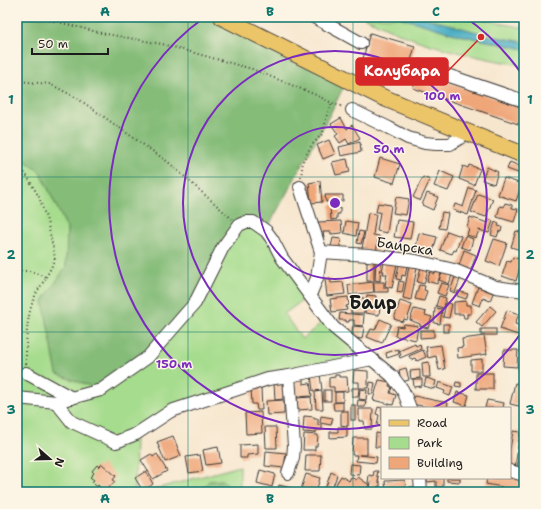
<svg xmlns="http://www.w3.org/2000/svg" width="541" height="509" viewBox="0 0 541 509" font-family="'Shantell Sans',sans-serif">
<rect width="100%" height="100%" fill="#fcf5e5"/>
<filter id="ink" filterUnits="userSpaceOnUse"><feTurbulence type="fractalNoise" baseFrequency=".025" numOctaves="2"/><feDisplacementMap in="SourceGraphic" scale="8" xChannelSelector="R" yChannelSelector="G"/><feConvolveMatrix kernelMatrix="1 2 1 2 8 2 1 2 1" color-interpolation-filters="sRGB"/></filter>
<filter id="wash" filterUnits="userSpaceOnUse"><feTurbulence type="fractalNoise" baseFrequency=".012" numOctaves="4" result="noise"/><feDisplacementMap in="SourceGraphic" scale="16" xChannelSelector="R" yChannelSelector="G"/><feGaussianBlur stdDeviation="0.9" result="paint"/><feColorMatrix in="noise" values="0 0 0 0 0 0 0 0 0 0 0 0 0 0 0 0 0 1.4 0 .05"/><feComposite in="paint" operator="in"/></filter>
<g filter="url(#wash)">
<rect width="100%" height="100%" fill="#f7e6ce"/>
<g fill="#a6dc8d" stroke="#617c54">
<path d="M363 17H399L455 34 524 49V66C488 59 451 52 416 40 398 33 380 25 363 17Z"/>
<path d="M422 17H475L494 22 524 28V42L491 36Z"/>
<path d="M17 154 40 172 67 228 66 267 43 301 239 225 253 222 310 295 284 314 302 339 327 318 372 359 349 363 171 411 136 434 135 492H17Z"/>
<path d="M240 466V492H144Z"/>
</g>
<g fill="#84bc78" stroke="#506c4a">
<path d="M17 17H222L347 80 329 116 266 231 239 225 195 303 148 357 101 390 57 374 43 301 66 267 67 228 40 172 17 154Z"/>
<path d="M222 480 227 485 226 492H198L209 481Z"/>
<path d="M17 483 26 489 34 492H17Z"/>
</g>
<path fill="#43abc3" stroke="#306470" d="M399 17H422L491 36 524 42V49L455 34Z"/>
<g id="blocks">
<g fill="#efa679">
<path d="M370 33 415 46 407 75 362 62Z"/>
<path d="M418 72 524 108V126L413 88Z"/>
<path d="M341 118 347 129 352 125 360 138 349 144 346 139 340 143 335 136 338 134 331 124Z"/>
<path d="M329 140 335 154 323 159 317 145Z"/>
<path d="M360 142 361 152 341 156 339 147Z"/>
<path d="M380 158 400 164 394 183 375 177Z"/>
<path d="M347 159 350 172 336 175 332 162Z"/>
<path d="M510 162 524 168 521 174 507 169Z"/>
<path d="M469 165 480 169 474 185 459 179 463 166 468 168Z"/>
<path d="M487 167 498 172 494 184 482 180Z"/>
<path d="M440 171 454 177 448 191 434 186Z"/>
<path d="M423 177 430 180 420 201 413 197Z"/>
<path d="M504 178 522 184 516 201 498 195Z"/>
<path d="M320 181 322 202 311 203 309 183Z"/>
<path d="M469 188 476 190 468 215 453 210 455 204 463 207Z"/>
<path d="M427 193 438 197 433 210 422 205Z"/>
<path d="M478 194 493 199 486 217 471 212Z"/>
<path d="M325 195H343V201L326 202Z"/>
<path d="M396 197 409 199 406 215 393 213Z"/>
<path d="M378 203 391 205 387 233 377 231 380 212H376Z"/>
<path d="M505 203 512 205V208L518 209 514 222 497 217 500 206 504 207Z"/>
<path d="M335 204 336 209 340 208V214H337V219L331 220 330 205Z"/>
<path d="M522 204 524 205V213L520 212Z"/>
<path d="M442 212 448 213 445 229 439 228Z"/>
<path d="M368 213 376 214 373 235 379 236 376 252 362 249Z"/>
<path d="M470 217 488 223 489 219 493 221 489 233 479 230 476 238 467 235 469 228 467 227Z"/>
<path d="M397 220 413 222 410 239 394 237Z"/>
<path d="M341 221 342 233 331 234V232H323L324 237 319 238 318 222Z"/>
<path d="M346 221 358 223 356 236 344 233Z"/>
<path d="M495 222 499 224 498 226 502 227 501 232 499 231 497 237 491 235Z"/>
<path d="M359 231 364 232 361 244 357 243Z"/>
<path d="M447 231 461 236 456 251 454 250 452 254 440 250Z"/>
<path d="M516 231 524 233V251L511 247Z"/>
<path d="M419 233 437 237 432 255 415 251Z"/>
<path d="M465 236 473 239 470 250 461 247Z"/>
<path d="M333 238 341 239 340 248 331 247Z"/>
<path d="M494 239 507 243 499 266 486 261Z"/>
<path d="M464 250 476 255 471 270 459 266Z"/>
<path d="M513 257 522 260 516 281 502 276 507 261 511 262Z"/>
<path d="M376 260H381L380 281 375 280Z"/>
<rect x="367" y="261" width="7" height="20"/>
<path d="M384 262 397 264 392 288 385 286 387 274H383L384 271H382Z"/>
<path d="M399 265 407 266 405 276 402 275 401 280 396 279Z"/>
<path d="M409 266 417 267 411 300 403 298Z"/>
<path d="M421 267 428 269 424 284 417 282Z"/>
<path d="M435 269 442 271 437 284 427 281 430 272 434 274Z"/>
<path d="M443 271 452 275 449 284 439 280Z"/>
<path d="M455 277 460 279 455 293 450 291Z"/>
<path d="M330 278 331 283 343 282 345 294 327 296 325 279Z"/>
<path d="M399 281 404 282 402 293 397 292Z"/>
<path d="M373 282 374 292 349 295 348 285Z"/>
<path d="M374 282H384V288H388V292H374Z"/>
<path d="M441 283 449 285 445 296 437 293Z"/>
<path d="M419 285 425 286 424 290 427 291 424 301 415 299Z"/>
<path d="M478 287 493 293 490 301 483 298 480 306 472 303Z"/>
<path d="M458 291 468 294 466 299 457 296Z"/>
<path d="M367 295 376 296 375 306H380L379 315 365 313Z"/>
<path d="M439 296 446 298 444 308 436 306Z"/>
<path d="M348 297 349 305 346 306 347 310 332 312 330 299Z"/>
<path d="M357 298H364V313H351V306H357Z"/>
<path d="M400 301 412 305 407 320 404 319 403 322 394 319Z"/>
<path d="M466 301V305H471V314H467V318H464L463 314H454V302Z"/>
<path d="M446 303 452 304 449 318 443 317Z"/>
<path d="M490 306 496 311 482 327 476 322Z"/>
<path d="M435 308 442 309 440 324 434 323Z"/>
<path d="M414 309 426 312 425 315 432 317 428 328 420 326V324L410 320Z"/>
<path d="M507 310 519 314 515 324 521 326 518 335 500 329Z"/>
<path d="M340 313 364 315 363 326 354 325V320H349V322H346V320H339Z"/>
<path d="M380 319 391 324 382 343 367 337 371 329 375 330Z"/>
<path d="M404 324 418 326 416 340 395 336 397 326 403 327Z"/>
<rect x="443" y="324" width="6" height="8"/>
<path d="M353 326 364 327 362 339 355 338 352 333Z"/>
<rect x="481" y="329" width="15" height="6"/>
<path d="M420 330H434V337L420 338Z"/>
<path d="M484 336 487 354 458 358 457 348 463 347 462 339Z"/>
<path d="M523 336H524V353L520 352Z"/>
<path d="M415 344 416 346 420 344 421 349 400 358 399 356 401 355 399 351Z"/>
<path d="M441 345 445 369 439 370 436 356 428 358 426 347Z"/>
<path d="M398 349 399 354 387 358 386 353Z"/>
<path d="M423 350 426 357 417 361 415 358 411 360 409 356Z"/>
<path d="M504 350H518L517 367 503 366Z"/>
<path d="M522 354 524 355V371L519 370Z"/>
<path d="M482 359V371H471V360Z"/>
<path d="M429 362 430 377H423L422 363Z"/>
<path d="M406 368 409 380 401 382 399 370Z"/>
<path d="M354 370 368 371V388H359V382H353Z"/>
<path d="M420 370V378L411 379 410 371Z"/>
<rect x="476" y="373" width="17" height="16"/>
<path d="M320 374 322 390 313 391 311 375Z"/>
<path d="M335 375H339V377H347L348 391 334 392V387H329V378L335 377Z"/>
<path d="M426 378 436 381 434 389 424 386Z"/>
<path d="M303 379V384L310 383 312 396 297 397 295 380Z"/>
<path d="M413 379H422V386L414 387Z"/>
<path d="M379 380 390 382 389 386 392 387 390 393 396 395 393 405 373 400Z"/>
<path d="M370 382 375 383 373 394H369Z"/>
<path d="M439 382 453 387 450 396 444 394 445 391 437 388Z"/>
<path d="M456 382 461 383V387L455 386Z"/>
<path d="M274 383H282L283 399 275 400Z"/>
<path d="M515 383 524 385 523 407 510 404Z"/>
<path d="M251 388H261L262 410H257L256 404H252Z"/>
<path d="M352 388H359L358 397H352Z"/>
<path d="M360 389 367 390 366 400 359 399Z"/>
<rect x="324" y="390" width="7" height="11"/>
<path d="M322 391 323 409H316L315 392Z"/>
<rect x="335" y="392" width="8" height="10"/>
<path d="M457 392 469 395 466 406 454 402Z"/>
<path d="M414 396 448 403 447 408H432L412 404Z"/>
<path d="M311 397 312 409 298 410 297 398Z"/>
<path d="M284 400V414L267 415 266 401Z"/>
<path d="M358 400 366 401 365 407H357Z"/>
<path d="M487 400 504 403 503 408H485Z"/>
<path d="M343 402V410H334L333 403Z"/>
<rect x="351" y="405" width="4" height="15"/>
<path d="M378 407 382 408V427L377 425 379 415 376 414Z"/>
<path d="M359 409H373L372 429H365L364 421H359Z"/>
<path d="M341 411H348V426L341 425Z"/>
<path d="M261 412 262 433 246 434 245 413Z"/>
<path d="M304 416 314 417V419H318V425H322V430H316V433L303 432Z"/>
<path d="M321 416 333 418 331 425 320 423Z"/>
<path d="M265 427H276L277 448H266Z"/>
<path d="M338 427H347V437L330 438V432H338Z"/>
<path d="M513 431 520 432 515 468 510 467V450Z"/>
<path d="M376 433 382 434V447H375Z"/>
<path d="M304 434 318 435 317 446H315V450H303Z"/>
<path d="M173 436 181 456 165 462 157 442Z"/>
<path d="M523 436H524V447L520 446Z"/>
<path d="M353 438H367V455H359L377 457 376 463 356 461 357 455H352Z"/>
<path d="M258 444V454L247 455V458H240V445Z"/>
<path d="M218 447 221 463 206 465 203 450Z"/>
<path d="M266 451 286 453 284 468 265 466Z"/>
<path d="M151 454 153 457 157 454 167 471 153 479 141 460Z"/>
<path d="M200 455 203 471 189 473 186 457Z"/>
<path d="M306 455H321L320 471H305Z"/>
<path d="M520 456 524 457V470L516 469Z"/>
<path d="M102 464 116 476 113 480 115 481 105 492 98 485 97 487 92 482 94 480 90 477 94 473 92 471 97 465 99 467Z"/>
<path d="M350 464 360 465 359 475 349 474Z"/>
<path d="M260 470 275 474 272 487 257 483Z"/>
<path d="M146 471 153 484 143 491 135 478Z"/>
<path d="M374 471H378L377 476 379 477 378 482H380V487L378 486 377 489 370 488 371 483H368L369 475 373 476Z"/>
<path d="M331 472 337 475 331 492H324Z"/>
<path d="M306 474 320 478 316 492H312L301 489Z"/>
<path d="M341 476 349 481 351 477 356 480 358 477 369 485 366 491 368 492H348L336 484Z"/>
<path d="M510 476 524 478 523 492H501L502 487 486 484 487 478H510Z"/>
<path d="M427 478H443V487H436V481L427 482Z"/>
<path d="M447 478H460V482L447 481Z"/>
<path d="M405 480 406 492H386L385 481Z"/>
<path d="M279 485 290 488 289 492H277Z"/>
<rect x="410" y="487" width="6" height="5"/>
<path d="M445 488V492H429V490Z"/>
</g>
</g>
</g>
<g filter="url(#ink)">
<use href="#blocks" fill-opacity="0" stroke="#3d3a37" stroke-width="1"/>
<g fill="none" stroke-linecap="round" stroke-linejoin="round">
<g stroke="#3d3a37" stroke-width="14">
<g id="minor">
<path d="M314 17 361 43"/>
<path d="M420 66 524 101"/>
<path d="M352 110 389 128 408 138 425 143 436 144H450L460 138 464 131"/>
<path d="M300 187 321 252"/>
<path d="M310 295 317 278 321 252 369 255 416 261 454 270 496 287 524 291"/>
<path d="M26 373 72 398"/>
<path d="M17 398 56 402 101 390 148 357 195 303 223 247 239 225 246 222H253L266 231 272 239 282 258 333 327 392 376 402 389 405 395 410 408"/>
<path d="M56 402 72 422 116 442 136 434 171 411 268 379 289 376 372 359"/>
<path d="M510 471 524 475"/>
<path d="M288 473 293 458 294 446 289 376"/>
<path d="M420 478 421 492"/>
</g>
</g>
<g stroke="#3d3a37" stroke-width="18">
<path id="major" d="M222 17 382 97 464 131 524 155"/>
</g>
<g stroke="#3d3a37" stroke-width="2" stroke-dasharray="1 3" stroke-linecap="butt">
<path d="M38 17 101 33 162 44 252 69 316 95 332 103 343 107"/>
<path d="M17 81 50 84 77 98 168 162 232 219"/>
<path d="M17 163 27 176 39 197 47 221 53 247 55 258 51 268 46 277"/>
<path d="M301 177 303 161 311 146 323 133 327 115 332 103"/>
<path d="M17 187 21 169"/>
<path d="M17 271H30L46 277C43 283 38 289 35 296 26 316 26 342 26 364"/>
</g>
<use href="#minor" stroke="#fff" stroke-width="12"/>
<use href="#major" stroke="#edc569" stroke-width="16"/>
</g>
</g>
<path fill="none" stroke="#0f766e" stroke-width="1" stroke-opacity="0.55" d="M188 17V492M353 17V492M17 177H524M17 332H524"/>
<g fill="none" stroke="#7b2cbf" stroke-width="2">
<circle cx="335" cy="203" r="76"/>
<circle cx="335" cy="203" r="152"/>
<path d="M523 330A227 227 0 0 1 433 408M380 425A227 227 0 0 1 205 17M465 17A227 227 0 0 1 523 76"/>
</g>
<g text-anchor="middle" dominant-baseline="central" stroke-width="3" stroke-linejoin="round" paint-order="stroke">
<g font-size="14" fill="#1c1c1c" stroke="#fcf5e5">
<text transform="translate(405 246) rotate(9)">Баирска</text>
</g>
<g font-size="18" font-weight="bold" fill="#1c1c1c" stroke="#fcf5e5">
<text x="373" y="303">Баир</text>
</g>
</g>
<circle cx="335" cy="203" r="6" fill="#7b2cbf" stroke="#fcf5e5" stroke-width="2"/>
<g font-size="12" text-anchor="middle" font-weight="bold" fill="#7b2cbf" stroke="#fcf5e5" stroke-width="3" stroke-linejoin="round" paint-order="stroke">
<text x="442" y="100">100 m</text>
<text x="389" y="153">50 m</text>
<text x="174" y="368">150 m</text>
</g>
<path fill="none" stroke="#d62828" stroke-width="1.5" d="M481 37L448 71"/>
<circle fill="#d62828" stroke="#fcf5e5" stroke-width="1.5" cx="481" cy="37" r="4"/>
<rect fill="#d62828" stroke="#d62828" stroke-width="1.5" x="356" y="58" width="92" height="27" rx="4"/>
<g font-size="15" text-anchor="middle" font-weight="bold" fill="#fff">
<text x="402" y="76">Колубара</text>
</g>
<rect width="541" height="509" fill="none" stroke="#fcf5e5" stroke-width="44"/>
<rect x="381" y="407" width="130" height="72" fill="#fcf5e5" stroke="#a29e95"/>
<rect x="389" y="420" width="20" height="6" fill="#edc569" stroke="#a29e95"/>
<text x="417" y="427" font-size="12" fill="#1c1c1c">Road</text>
<rect x="389" y="437" width="20" height="12" fill="#a6dc8d" stroke="#a29e95"/>
<text x="417" y="447" font-size="12" fill="#1c1c1c">Park</text>
<rect x="389" y="457" width="20" height="12" fill="#efa679" stroke="#a29e95"/>
<text x="417" y="467" font-size="12" fill="#1c1c1c">Building</text>
<g transform="translate(50 459) rotate(110)" stroke="#fcf5e5" stroke-width="3" paint-order="stroke">
<path d="M0-3L7 15L0 10L-7 15Z" fill="#1c1c1c"/>
<text y="-6" font-size="11" font-weight="bold" text-anchor="middle" fill="#1c1c1c">N</text>
</g>
<path d="M32 48v6h76v-6" fill="none" stroke="#1c1c1c" stroke-width="2"/>
<text x="38" y="48" font-size="12" fill="#1c1c1c" stroke="#fcf5e5" stroke-width="3" paint-order="stroke">50 m</text>
<rect x="22" y="22" width="497" height="465" fill="none" stroke="#0f766e" stroke-width="1.5"/>
<g font-size="13" text-anchor="middle" font-weight="bold" fill="#0f766e">
<text x="105" y="16">A</text>
<text x="270" y="16">B</text>
<text x="436" y="16">C</text>
<text x="11" y="104">1</text>
<text x="530" y="104">1</text>
<text x="11" y="259">2</text>
<text x="530" y="259">2</text>
<text x="11" y="414">3</text>
<text x="530" y="414">3</text>
<text x="105" y="503">A</text>
<text x="270" y="503">B</text>
<text x="436" y="503">C</text>
</g>
</svg>
